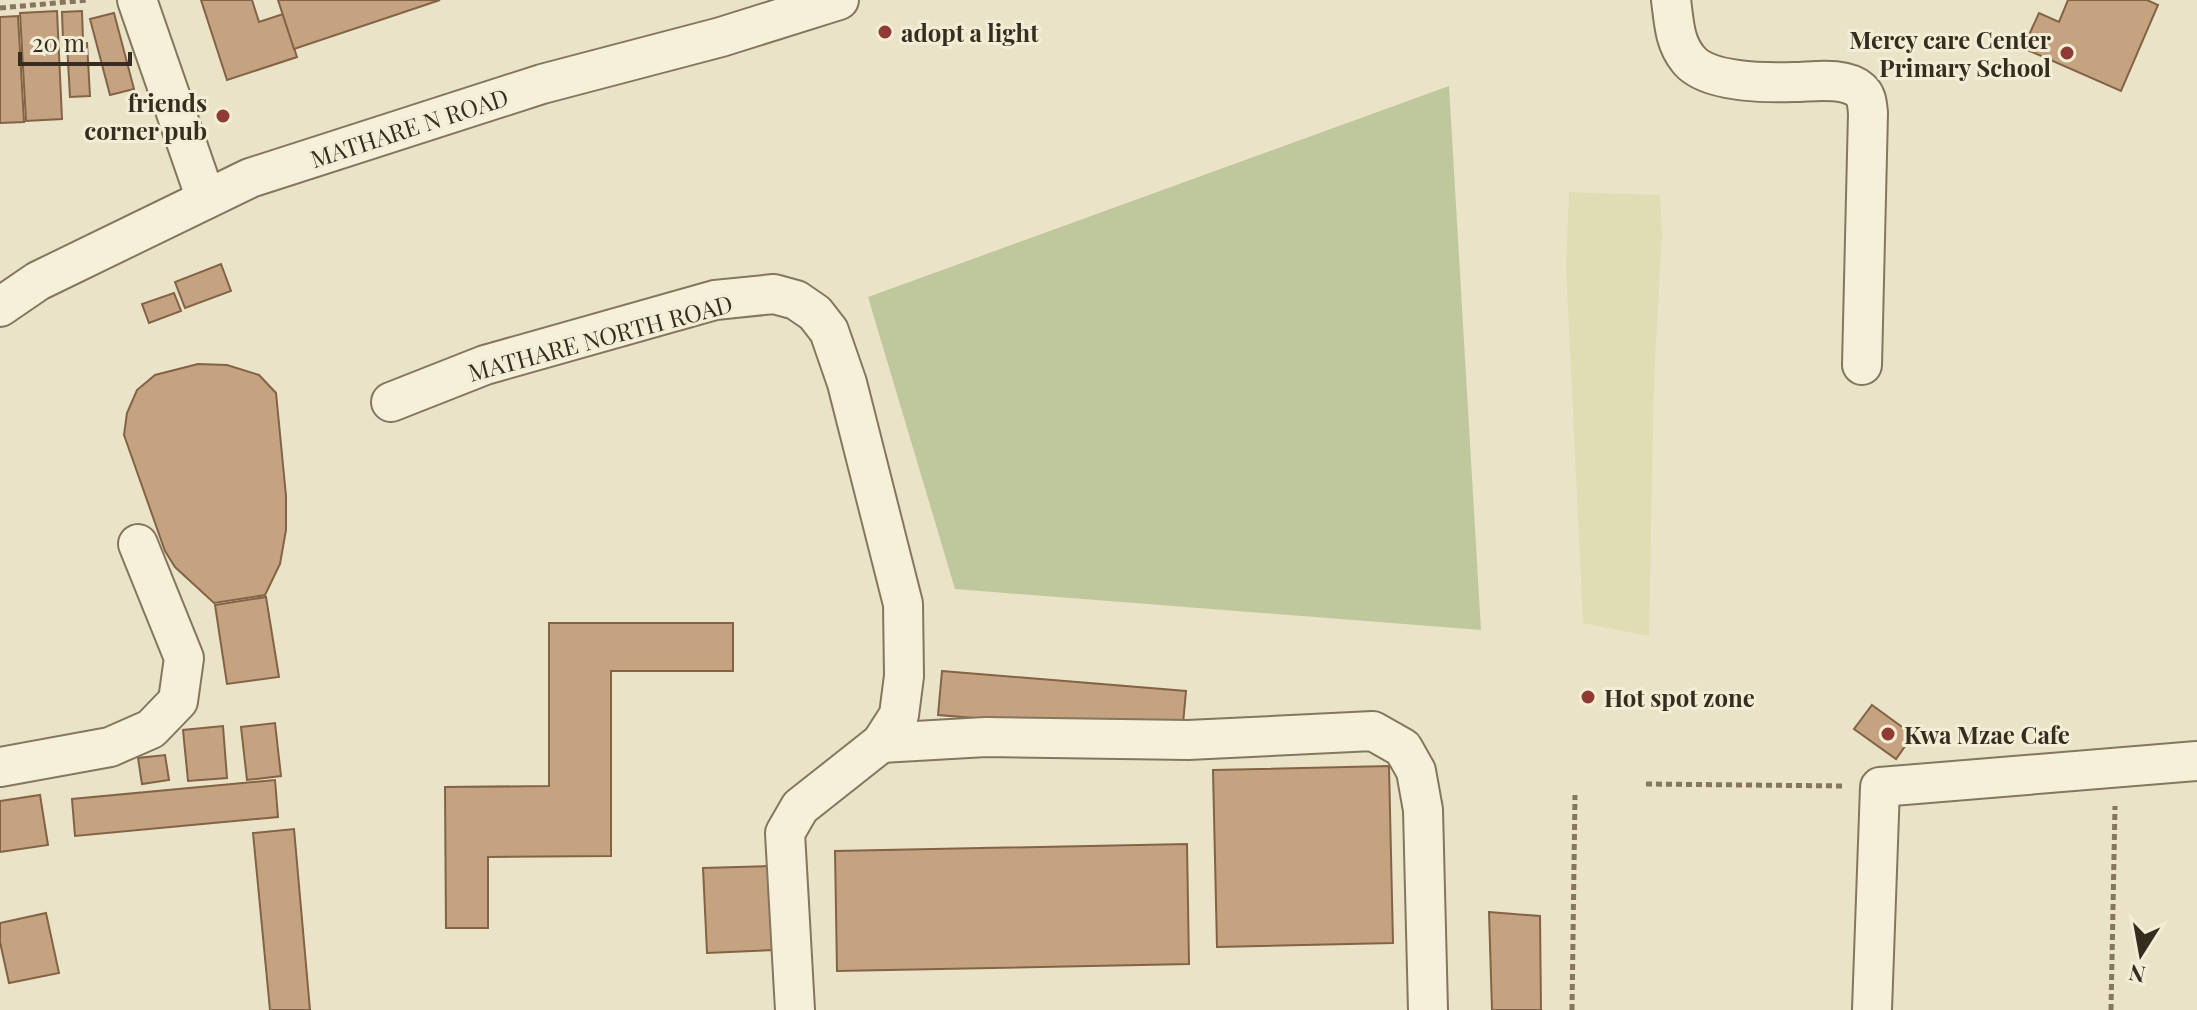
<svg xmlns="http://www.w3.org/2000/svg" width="2197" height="1010" viewBox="0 0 2197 1010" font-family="'Playfair Display',serif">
<rect width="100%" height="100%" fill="#ebe3c7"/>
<path fill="#e0ddb5" d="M1569 192 1660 195 1662 235 1654 380 1649 636 1583 623 1566 267Z"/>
<path fill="#bfc89c" d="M1449 86 1481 630 955 589 868 297Z"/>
<g fill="#c6a380" stroke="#826346" stroke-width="2">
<path d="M201 0H252L259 22 283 14 297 57 227 80Z"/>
<path d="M278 0H440L294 49Z"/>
<path d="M2068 0H2147L2158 5 2121 91 2023 48 2039 13 2059 22Z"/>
<path d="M57 11 62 119 26 121 20 13Z"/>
<path d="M82 11 83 40 63 41 62 12Z"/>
<path d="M114 13 134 89 110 95 90 19Z"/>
<path d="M18 16 24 122 0 123V17Z"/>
<path d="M87 43 90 96 70 97 67 44Z"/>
<path d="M221 264 231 291 185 308 175 282Z"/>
<path d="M174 293 181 311 149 323 142 304Z"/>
<path d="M198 364 227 365 259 375 276 393 286 496V530L280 564 265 595 214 603 175 567 165 551 124 435 127 413 137 390 155 375Z"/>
<path d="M266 597 279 677 227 684 215 605Z"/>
<path d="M549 623H733V671H611V856L488 857V928H446L445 787 549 786Z"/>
<path d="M942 671 1186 691 1182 735 938 715Z"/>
<path d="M1872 705 1913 735 1896 759 1854 729Z"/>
<path d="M275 723 281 776 247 780 241 727Z"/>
<path d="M223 726 227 778 188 781 183 730Z"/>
<path d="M165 755 169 780 142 784 138 758Z"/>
<path d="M1389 766 1393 943 1217 947 1213 770Z"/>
<path d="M275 780 278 817 75 836 72 799Z"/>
<path d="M40 795 48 845 0 852V801Z"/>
<path d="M294 829 310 1010H270L253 833Z"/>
<path d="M1187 844 1189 964 837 971 835 851Z"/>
<path d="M771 866 774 950 707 953 703 868Z"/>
<path d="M1489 912 1540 916 1541 1010H1492Z"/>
<path d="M46 913 59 973 9 983 0 942V923Z"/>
</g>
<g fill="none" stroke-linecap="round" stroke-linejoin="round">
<g stroke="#85765e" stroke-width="42">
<g id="minor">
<path d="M137 0 206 199"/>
<path d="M1671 0C1674 21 1674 42 1688 59 1706 83 1765 83 1794 82 1812 82 1844 76 1860 90 1867 96 1867 104 1868 113L1862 365"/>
<path d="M0 307 38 281 250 178 542 84 721 37 839 0"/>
<path d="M391 402 485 365 715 300 774 294 796 300 815 313 829 331 847 383 903 604 904 676 899 715 881 743 800 807 785 833 795 1010"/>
<path d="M881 743 986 737 1188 740 1373 731 1403 748 1416 771 1423 810 1428 1010"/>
<path d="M0 767 110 747 151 729 178 701 184 658 138 544"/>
<path d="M1872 1010 1880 787 2197 761"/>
</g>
</g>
<g stroke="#85765e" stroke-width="5" stroke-dasharray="6 4" stroke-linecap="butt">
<path d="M0 8 89 0"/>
<path d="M1646 784 1845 786"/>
<path d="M1572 1010 1575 795"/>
<path d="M2111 1010 2115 806"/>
</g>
<use href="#minor" stroke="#f6f0da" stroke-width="38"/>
</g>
<g fill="#8f3b33" stroke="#f3edd6" stroke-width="3">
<circle cx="885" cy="32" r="8"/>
<circle cx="2067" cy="53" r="8"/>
<circle cx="223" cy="116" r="8"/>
<circle cx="1588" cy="697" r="8"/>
<circle cx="1888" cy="734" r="8"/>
</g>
<g text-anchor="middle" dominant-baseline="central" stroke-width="6" stroke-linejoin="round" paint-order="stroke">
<g font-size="24" font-weight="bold" fill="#362d20" stroke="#f3edd6" text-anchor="start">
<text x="901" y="32">adopt a light</text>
<text x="2051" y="39" text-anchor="end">Mercy care Center<tspan x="2051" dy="28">Primary School</tspan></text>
<text x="207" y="102" text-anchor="end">friends<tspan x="207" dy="28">corner pub</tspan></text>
<text x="1604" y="697">Hot spot zone</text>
<text x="1904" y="734">Kwa Mzae Cafe</text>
</g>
<g font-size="24" fill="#362d20" stroke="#f3edd6">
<text transform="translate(409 127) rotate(-18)">MATHARE N ROAD</text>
<text transform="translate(600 337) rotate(-15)">MATHARE NORTH ROAD</text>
</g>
</g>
<g transform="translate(2141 954) rotate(191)" stroke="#f3edd6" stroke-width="6" paint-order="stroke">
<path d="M0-6L14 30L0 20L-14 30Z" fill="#362d20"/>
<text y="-12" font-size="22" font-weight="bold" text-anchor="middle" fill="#362d20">N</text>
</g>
<path d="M20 52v12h110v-12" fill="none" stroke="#362d20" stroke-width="4"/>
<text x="32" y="52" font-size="24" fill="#362d20" stroke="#f3edd6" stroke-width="6" paint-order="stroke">20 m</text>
</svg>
